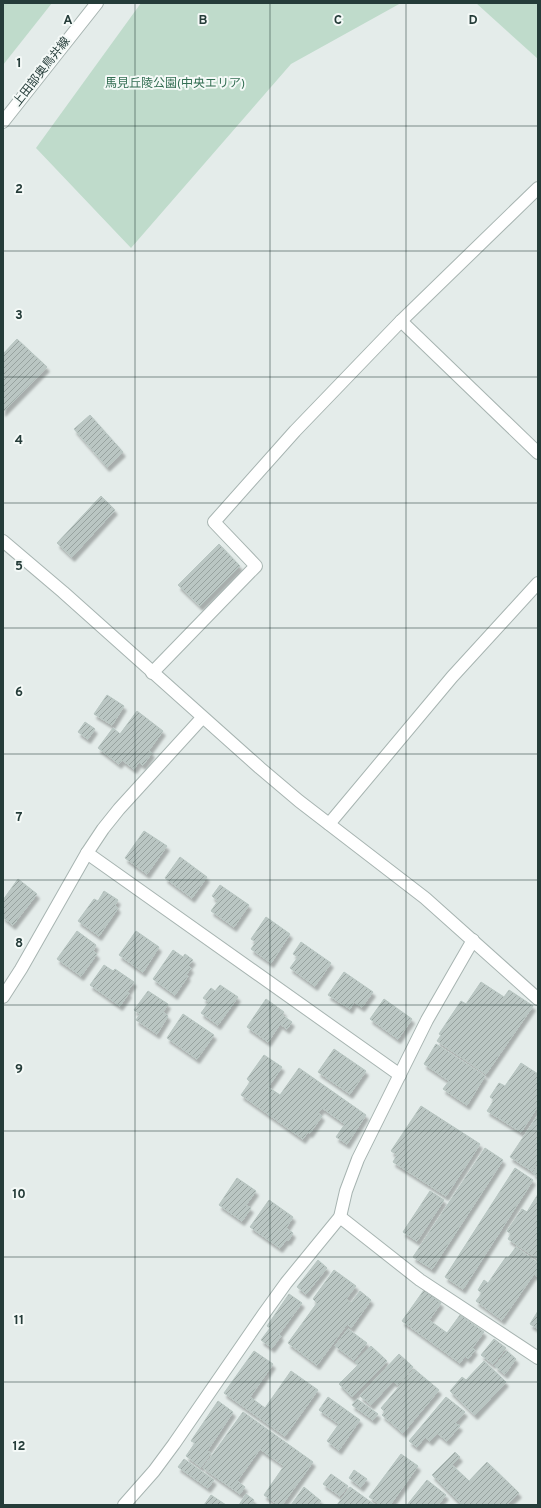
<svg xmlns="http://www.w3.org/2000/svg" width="541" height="1508" viewBox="0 0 541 1508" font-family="Overpass,'Noto Sans JP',sans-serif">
<defs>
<pattern id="building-hatch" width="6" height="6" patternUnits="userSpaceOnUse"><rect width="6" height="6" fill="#bac6c3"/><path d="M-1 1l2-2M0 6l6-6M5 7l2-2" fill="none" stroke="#97a29f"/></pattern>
<filter id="shadow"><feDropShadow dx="2.5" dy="4.5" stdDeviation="1" flood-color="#0004"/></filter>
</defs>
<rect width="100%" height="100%" fill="#e4ecea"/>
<g fill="#bfdbcb">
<path d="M3 3H52L3 65Z"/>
<path d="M141 3H401L291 64 131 248 36 148Z"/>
<path d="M476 3H538V59Z"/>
</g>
<g fill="url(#building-hatch)" stroke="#b7c5c1" filter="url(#shadow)">
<path d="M17 339 47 367 3 412V354Z"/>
<path d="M90 415 123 452 107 467 74 429Z"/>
<path d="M101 496 115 510 72 557 57 543Z"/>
<path d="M219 544 240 566 200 606 178 585Z"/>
<path d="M107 695 124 706 112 725 94 714Z"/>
<path d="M137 711 163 731 149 750 152 753 143 765 139 762 134 769 122 760 119 764 98 748 113 728 120 734Z"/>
<path d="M85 722 95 729 88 739 78 732Z"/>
<path d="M144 831 167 846 147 874 125 858Z"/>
<path d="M180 857 207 877 192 898 165 878Z"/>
<path d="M18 879 37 894 13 925 3 917V900Z"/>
<path d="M220 885 249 905 234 927 211 911 218 901 212 896Z"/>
<path d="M104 891 118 900 115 905 118 908 99 936 78 921 94 899 98 901Z"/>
<path d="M266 917 290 934 271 963 251 949 256 942 251 939Z"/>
<path d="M77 931 96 945 93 951 97 954 81 976 57 959Z"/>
<path d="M136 931 159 947 143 972 119 955Z"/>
<path d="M301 942 331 963 315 986 290 968 298 957 293 954Z"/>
<path d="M173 950 183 957 185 954 193 960 188 966 191 968 186 975 188 976 175 995 153 979Z"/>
<path d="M104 965 113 971 115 969 134 982 127 992 129 993 120 1006 90 985Z"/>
<path d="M344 972 373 992 362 1007 354 1002 350 1009 328 995Z"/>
<path d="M481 982 504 997 509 990 533 1006 486 1074 437 1041 441 1035 439 1034 461 1001 466 1004Z"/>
<path d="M220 985 238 997 218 1025 201 1013 209 1002 203 998 211 988 215 991Z"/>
<path d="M148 991 168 1004 163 1012 168 1016 157 1034 136 1020 140 1014 134 1010Z"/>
<path d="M266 999 284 1012 282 1015 292 1022 287 1029 280 1024 268 1042 247 1027Z"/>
<path d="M384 999 412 1019 398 1039 370 1019Z"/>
<path d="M183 1014 214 1035 197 1059 167 1038Z"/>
<path d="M436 1044 485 1076 467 1105 443 1089 449 1081 424 1064Z"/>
<path d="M334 1049 366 1071 350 1094 318 1072Z"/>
<path d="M264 1055 282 1067 268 1087 280 1095 299 1068 366 1115 347 1144 336 1137 345 1124 322 1108 318 1113 322 1116 310 1133 308 1132 303 1139 241 1095 250 1082 247 1079Z"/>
<path d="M521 1063 538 1074V1106L521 1132 487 1111 494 1100 490 1097 499 1083 505 1086Z"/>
<path d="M421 1106 480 1144 446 1196 393 1162 397 1155 391 1151Z"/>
<path d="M538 1115V1161L532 1171 510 1157Z"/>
<path d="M485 1148 503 1160 432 1269 413 1257Z"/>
<path d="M538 1165V1177L533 1173Z"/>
<path d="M515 1168 533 1180 463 1289 445 1277Z"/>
<path d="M237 1178 256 1191 246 1205 251 1208 242 1221 219 1205Z"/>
<path d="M430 1191 444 1200 417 1241 403 1232Z"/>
<path d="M538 1194V1259L508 1239 511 1234 507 1231 522 1209 527 1212Z"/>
<path d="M269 1200 293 1217 286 1228 293 1233 288 1241 287 1239 280 1248 250 1227Z"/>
<path d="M516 1247 538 1263V1277L534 1274 502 1320 476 1301 482 1293 478 1290 484 1280 488 1283 506 1257 508 1258Z"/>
<path d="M318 1260 327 1268 306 1294 297 1287Z"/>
<path d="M334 1270 356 1286 346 1299 351 1303 360 1291 371 1300 351 1328 347 1324 317 1365 288 1343 317 1303 313 1299Z"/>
<path d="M424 1290 441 1303 429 1320 447 1333 460 1315 484 1332 472 1348 475 1350 468 1359 465 1356 460 1363 402 1321Z"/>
<path d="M289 1294 302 1303 279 1334 281 1336 272 1348 261 1340 270 1328 267 1326Z"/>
<path d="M538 1311V1329L530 1324Z"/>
<path d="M348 1329 367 1343 354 1360 335 1346Z"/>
<path d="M494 1339 506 1348 493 1364 481 1355Z"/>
<path d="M371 1346 387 1361 352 1397 339 1384 358 1365 355 1362Z"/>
<path d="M254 1351 273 1364 250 1397 265 1408 291 1371 318 1390 285 1436 224 1393Z"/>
<path d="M507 1351 516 1359 505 1374 495 1366Z"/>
<path d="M399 1354 413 1367 398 1385 393 1381 371 1405 360 1396Z"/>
<path d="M484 1361 506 1382 475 1415 450 1391 462 1377 466 1380Z"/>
<path d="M414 1369 439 1390 403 1433 382 1415 385 1412 381 1408Z"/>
<path d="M328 1397 360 1420 339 1450 327 1441 339 1424 319 1410Z"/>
<path d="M446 1397 465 1412 455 1423 460 1426 447 1441 437 1433 430 1441 425 1437 417 1447 409 1441Z"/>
<path d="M357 1399 378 1414 373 1420 352 1405Z"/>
<path d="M218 1401 233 1412 207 1451 211 1453 201 1467 186 1456 195 1443 191 1441Z"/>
<path d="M243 1412 313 1462 282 1505H278L264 1495 284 1466 260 1449 237 1481 245 1487 240 1494 203 1468Z"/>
<path d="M455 1452 460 1457 452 1465 469 1481 487 1462 519 1493 506 1505H462L432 1475Z"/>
<path d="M401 1454 418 1466 390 1505H381L369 1497Z"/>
<path d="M184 1459 214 1480 208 1488 178 1467Z"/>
<path d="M354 1470 367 1479 361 1487 349 1478Z"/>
<path d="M331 1474 348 1486 340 1496 323 1484Z"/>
<path d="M427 1480 446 1495 438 1505H407Z"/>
<path d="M304 1487 321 1501 318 1505H291Z"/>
<path d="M350 1487 375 1505H337Z"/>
<path d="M246 1494 254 1500 252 1503 255 1505H239Z"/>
<path d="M211 1495 226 1505H204Z"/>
</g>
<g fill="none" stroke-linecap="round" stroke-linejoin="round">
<g stroke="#a7b4b1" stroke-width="14">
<g id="minor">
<path d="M401 321 538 453"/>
<path d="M3 541 63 592 260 768 299 801 425 898 538 999"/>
<path d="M152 673 256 566 214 522 295 431 401 321 538 188"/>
<path d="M329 824 452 677 538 583"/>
<path d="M87 853 400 1075"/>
<path d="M3 997 21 969 87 853 103 829 119 809 202 718"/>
<path d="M340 1217 420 1280 538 1358"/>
<path d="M124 1505 154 1471 174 1444 263 1315 286 1283 340 1217 346 1191 358 1159 427 1020 473 940"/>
</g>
</g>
<g stroke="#a7b4b1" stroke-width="14">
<path id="tertiary" d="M3 122 97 3"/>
</g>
<use href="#minor" stroke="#fff" stroke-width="12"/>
<use href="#tertiary" stroke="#fff" stroke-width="12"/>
</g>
<path fill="none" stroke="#253c39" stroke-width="1" stroke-opacity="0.55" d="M135 3V1505M270 3V1505M406 3V1505M3 126H538M3 251H538M3 377H538M3 503H538M3 628H538M3 754H538M3 880H538M3 1005H538M3 1131H538M3 1257H538M3 1382H538"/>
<g text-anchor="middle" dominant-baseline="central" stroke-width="4" stroke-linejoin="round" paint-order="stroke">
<g font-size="12" fill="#253c39" stroke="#f4f9f7">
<text transform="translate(42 72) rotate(-52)">上田部奥鳥井線</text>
</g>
<g font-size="12" fill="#336e53" stroke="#f4f9f7">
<text x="175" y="84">馬見丘陵公園(中央エリア)</text>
</g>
</g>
<g font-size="13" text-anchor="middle" font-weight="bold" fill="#253c39" stroke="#f4f9f7" stroke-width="4" stroke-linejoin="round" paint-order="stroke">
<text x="68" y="24">A</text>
<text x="203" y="24">B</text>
<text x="338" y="24">C</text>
<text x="473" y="24">D</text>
<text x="19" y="67">1</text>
<text x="19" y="193">2</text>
<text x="19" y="319">3</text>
<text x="19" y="444">4</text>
<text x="19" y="570">5</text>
<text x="19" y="696">6</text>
<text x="19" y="821">7</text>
<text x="19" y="947">8</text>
<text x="19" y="1073">9</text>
<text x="19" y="1198">10</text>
<text x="19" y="1324">11</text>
<text x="19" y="1450">12</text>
</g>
<rect width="541" height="1508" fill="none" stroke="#253c39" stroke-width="8"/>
</svg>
